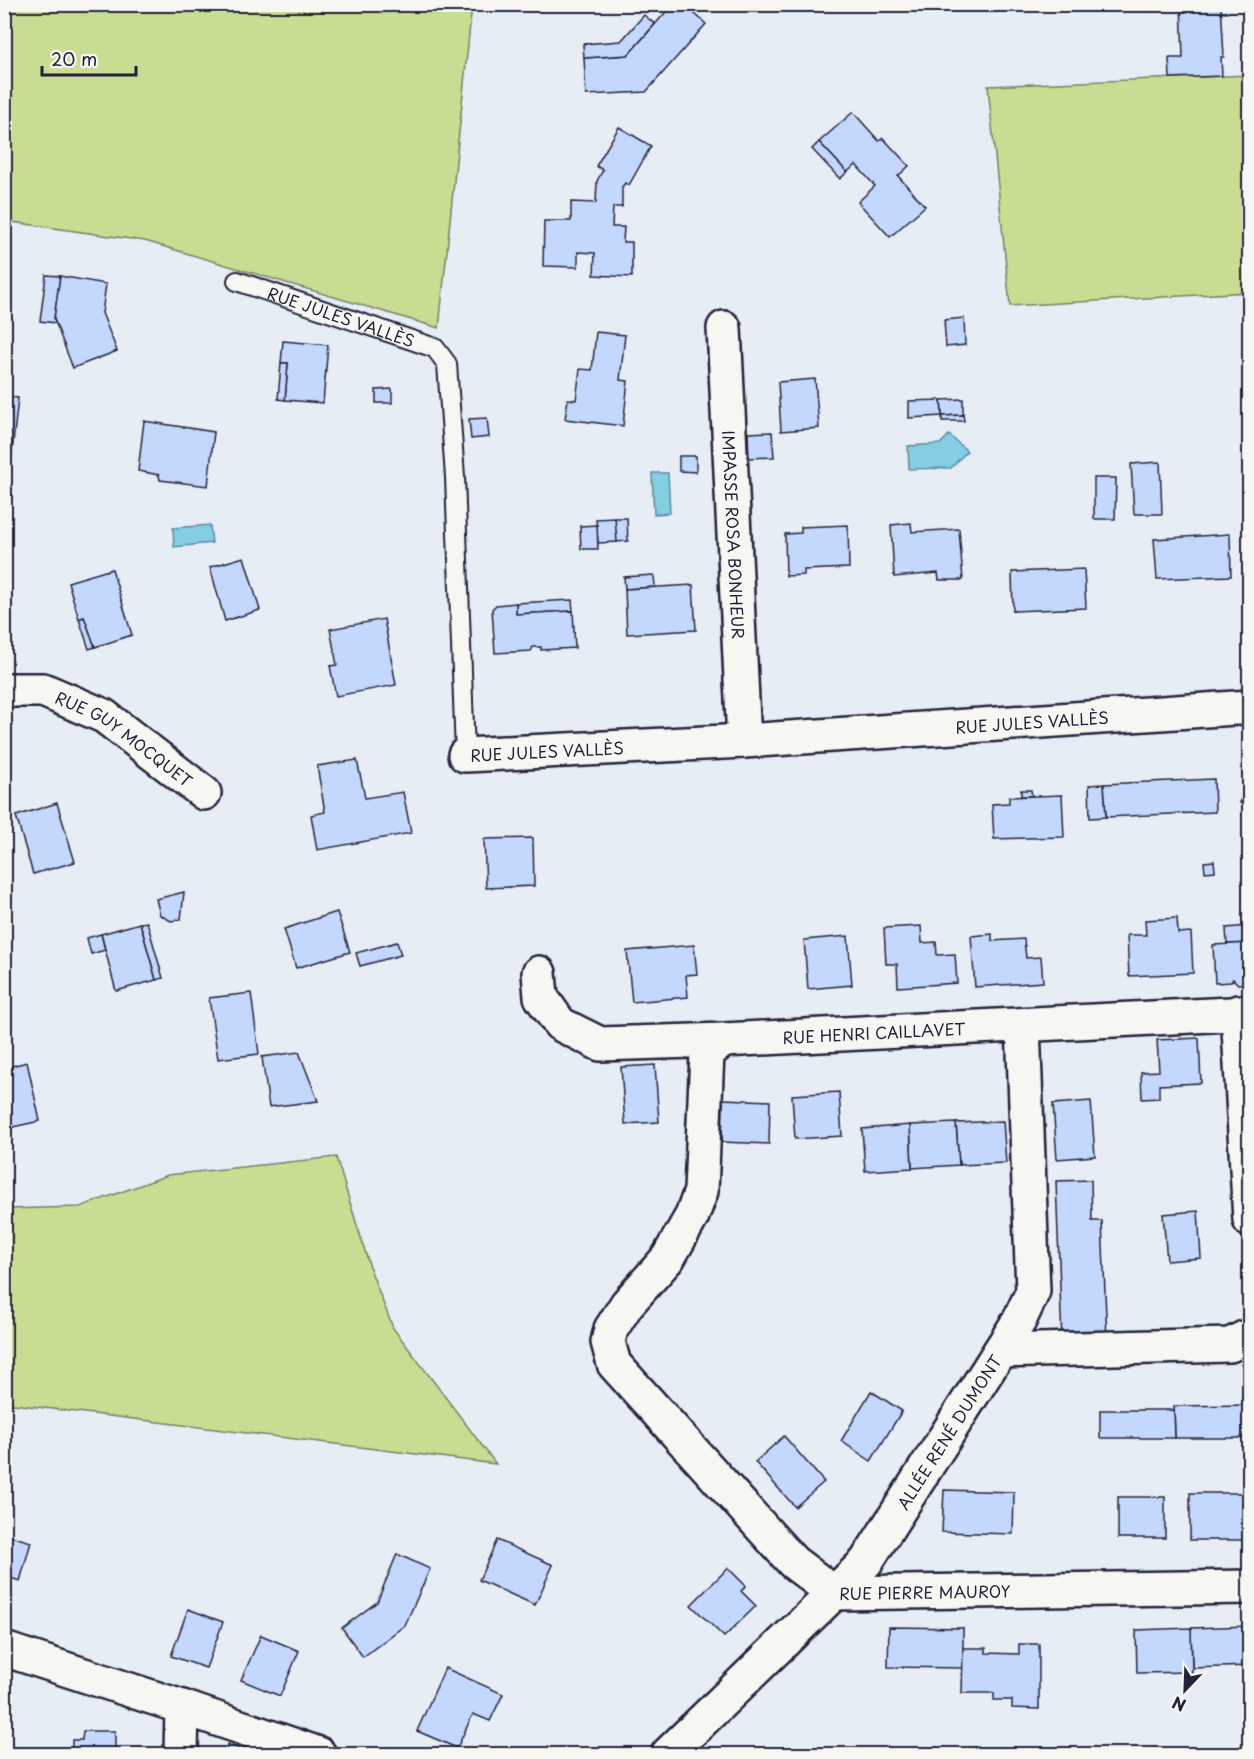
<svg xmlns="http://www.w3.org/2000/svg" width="1254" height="1759" viewBox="0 0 1254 1759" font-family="'Playpen Sans',sans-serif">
<rect width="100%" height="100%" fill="#e7edf5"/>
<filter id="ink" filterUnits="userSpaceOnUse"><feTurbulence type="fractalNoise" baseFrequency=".0167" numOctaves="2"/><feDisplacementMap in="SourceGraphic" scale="12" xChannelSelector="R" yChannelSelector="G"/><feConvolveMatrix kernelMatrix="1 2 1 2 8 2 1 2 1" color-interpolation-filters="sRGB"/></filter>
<g filter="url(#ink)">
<g fill="#c8dd92" stroke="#758066" stroke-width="1.5">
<path d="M5 4 472 5 439 328 145 241 5 221Z"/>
<path d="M1249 75V292L1010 306 988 86Z"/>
<path d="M336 1157 372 1274 393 1328 496 1464 5 1403V1209L80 1207 168 1175Z"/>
</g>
<g fill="#84cee4" stroke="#5d89a0" stroke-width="1.5">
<path d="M949 435 967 451 951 468 909 469 908 446 940 444Z"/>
<path d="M652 473H668L670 513 654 514Z"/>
<path d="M210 525 212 543 174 547 173 528Z"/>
</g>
<g fill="#c4d8fd" stroke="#22223b" stroke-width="1.5">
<path d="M673 4H684L706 24 646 92 586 95 584 58 628 55Z"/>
<path d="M1181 4H1221L1224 57H1221L1222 76 1170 78 1169 58H1183Z"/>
<path d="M644 15 655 24 628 55 584 58 583 44 621 41Z"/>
<path d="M853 112 879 141 883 138 909 166 898 176 925 206 890 237 858 202 875 186 856 165 847 172 819 142Z"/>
<path d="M619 127 651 146 629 185 625 183 622 187V207H613L612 227H624L623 242H632V277L594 275 595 253 578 252V267L543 266 544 221H571V202L596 203 597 181 603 170 596 166Z"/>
<path d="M819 142 847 172 840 179 812 149Z"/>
<path d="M46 275 60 276 54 319 56 323 40 321Z"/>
<path d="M60 276 106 284 102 313 117 351 73 368 54 319Z"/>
<path d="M964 318 965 345 946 347 944 320Z"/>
<path d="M596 332 625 335 620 380 628 381 623 426 565 419 568 399 576 400 580 369 592 370Z"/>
<path d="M283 341 328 345 323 403 285 400 288 363H281Z"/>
<path d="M281 363H288L285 400 278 399Z"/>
<path d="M815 379 819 428 781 431 778 382Z"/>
<path d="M392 389V403H376V390Z"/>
<path d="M4 396 18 398 9 480H4Z"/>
<path d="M963 399V415L942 416 941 400Z"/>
<path d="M941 400 942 416 909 418V401Z"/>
<path d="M963 415 964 421H942V416Z"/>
<path d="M487 418 489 437 471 439 469 419Z"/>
<path d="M144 421 214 432 208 486 160 480 159 475 138 471Z"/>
<path d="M772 432 774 457 749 458 748 433Z"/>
<path d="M679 456H696V472L679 471Z"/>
<path d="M1160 462 1162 514H1134L1131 464Z"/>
<path d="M1094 478H1116L1115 519H1094Z"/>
<path d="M615 518H627L628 541 616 542Z"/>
<path d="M615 518 617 542 598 543 596 519Z"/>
<path d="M911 523 912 532 959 529 963 580H939L938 573 894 577 891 525Z"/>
<path d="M597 525 598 549H581L580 526Z"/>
<path d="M848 525 849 568 804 570V575L786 576 785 534 801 533V527Z"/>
<path d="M1230 534 1231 576 1157 579 1154 539Z"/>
<path d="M244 557 260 610 225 621 210 567Z"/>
<path d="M112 569 132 635 95 647 84 617 79 619 68 582Z"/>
<path d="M1084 569 1086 608 1013 611 1012 572Z"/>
<path d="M654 575 655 587 625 589 624 577Z"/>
<path d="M693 585 696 630 627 634 625 589Z"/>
<path d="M572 600 573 611 516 614V603Z"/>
<path d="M516 603V614L573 611 575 648 541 650V647H533L531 651 495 653 492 609 496 605Z"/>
<path d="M84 617 95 647 89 649 79 619Z"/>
<path d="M384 619 396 685 336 696 330 666 337 665 330 629Z"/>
<path d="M357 760 365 798 403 792 411 833 317 850 311 815 325 812 317 766Z"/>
<path d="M1249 764H1250V806L1240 803Z"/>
<path d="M1214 779 1215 812 1106 817 1104 784Z"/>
<path d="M1104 784 1106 817 1090 818 1089 785Z"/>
<path d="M1021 790H1031L1032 796H1021Z"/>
<path d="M1062 795 1064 837 994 839 992 804 1009 803V797Z"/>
<path d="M57 803 75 862 33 874 16 816Z"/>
<path d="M533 838 534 886 486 888 484 839Z"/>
<path d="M1214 861 1215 871 1205 872 1204 862Z"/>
<path d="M184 892 181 919 171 921 160 915 156 899Z"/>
<path d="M337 912 350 952 296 968 284 929Z"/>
<path d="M1177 918 1178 933 1191 932 1193 973 1129 976 1127 935H1146L1145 920Z"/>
<path d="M147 922 163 978 156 980 140 923Z"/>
<path d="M140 923 156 980 116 991 101 934Z"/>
<path d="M921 926 922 943 936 942 937 955 955 954 957 983 898 987 897 964H886L884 928Z"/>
<path d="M1250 926V943L1227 944 1226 928Z"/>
<path d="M101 934 105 950 91 954 87 938Z"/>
<path d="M992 934V941L1024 939 1026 958 1041 957 1043 982 975 987 971 936Z"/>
<path d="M848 936 852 985 808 989 804 940Z"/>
<path d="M397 942 401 955 360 966 356 953Z"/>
<path d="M1250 943V983L1238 984 1233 979 1231 982 1215 983 1213 945Z"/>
<path d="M694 945 697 974 686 975 688 997 632 1002 627 951Z"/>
<path d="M251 993 259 1054 218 1059 209 998Z"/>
<path d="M1199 1038 1201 1083 1159 1085V1098L1142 1099 1141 1072 1159 1071 1157 1040Z"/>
<path d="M299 1052 318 1101 269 1107 262 1057Z"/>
<path d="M27 1062 40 1121 4 1129V1068Z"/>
<path d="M655 1065 659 1122 625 1124 621 1067Z"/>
<path d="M839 1092 842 1136 795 1139 792 1095Z"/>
<path d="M723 1099 770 1101 769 1144 722 1142Z"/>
<path d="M1091 1101 1095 1156 1057 1159 1053 1104Z"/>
<path d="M1003 1121 1006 1163 959 1165 956 1123Z"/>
<path d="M956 1123 959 1165 912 1168 910 1125Z"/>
<path d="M910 1125 912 1168 865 1171 862 1129Z"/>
<path d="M1091 1180 1092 1221H1102L1107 1340 1062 1342 1056 1181Z"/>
<path d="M1198 1211 1201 1258 1167 1261 1163 1214Z"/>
<path d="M871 1391 902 1411 871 1461 841 1441Z"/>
<path d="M1249 1405V1438H1175L1174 1406Z"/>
<path d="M1100 1410H1174L1175 1438H1100Z"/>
<path d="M784 1436 824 1482 795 1507 755 1462Z"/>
<path d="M944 1490 1014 1492 1013 1534 942 1532Z"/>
<path d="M1190 1493H1248L1249 1540H1190Z"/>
<rect x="1118" y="1497" width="47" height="41"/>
<path d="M4 1534 31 1542 20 1581 4 1576Z"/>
<path d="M497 1540 553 1565 535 1605 479 1580Z"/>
<path d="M397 1554 430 1569 405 1625 363 1657 342 1628 377 1602Z"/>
<path d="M728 1568 746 1586 741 1591 756 1606 724 1637 691 1605Z"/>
<path d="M188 1609 223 1622 206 1668 171 1656Z"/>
<path d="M1250 1626V1666L1192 1668 1191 1628Z"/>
<path d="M889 1627 963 1628V1668L888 1667Z"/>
<path d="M1191 1628 1192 1672 1137 1673 1136 1630Z"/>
<path d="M261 1635 299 1651 280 1696 241 1680Z"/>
<path d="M1019 1644H1039V1709L1012 1708V1700H994V1693H962L963 1648H986V1653L1019 1654Z"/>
<path d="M445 1668 503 1694 490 1721 473 1714 457 1748 417 1731Z"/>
<rect x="4" y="1725" width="4" height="29"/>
<path d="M83 1731H115V1754H72V1740H82Z"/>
<path d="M227 1744 253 1754H226Z"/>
</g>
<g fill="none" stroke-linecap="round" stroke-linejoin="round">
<g stroke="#22223b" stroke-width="22">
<g id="lane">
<path id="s1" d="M237 281 435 348 447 364 455 477 465 755"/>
</g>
</g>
<g stroke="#22223b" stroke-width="38">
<g id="street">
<path id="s2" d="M724 328 744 741"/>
<path id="s3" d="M4 690H43L104 716 204 793"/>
<path id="s4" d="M465 755 744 741 1250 707"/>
<path id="s5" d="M539 973 541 997 560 1024 600 1044 724 1040 1250 1013"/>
<path d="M1238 1012 1250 1220"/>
<path id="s6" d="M724 1040 707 1053 701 1191 692 1216 668 1258 627 1304 611 1329 608 1342 614 1364 793 1562 834 1593 1250 1587"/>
<path d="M1000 1351 1230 1345 1250 1335"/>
<path d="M4 1649 182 1707 319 1754"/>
<path d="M181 1754 182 1707"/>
<path id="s7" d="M668 1754 866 1562 1019 1321 1033 1291 1023 1025"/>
</g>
</g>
<use href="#lane" stroke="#f6f6f2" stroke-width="18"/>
<use href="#street" stroke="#f6f6f2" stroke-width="33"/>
</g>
</g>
<g text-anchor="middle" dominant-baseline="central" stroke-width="4.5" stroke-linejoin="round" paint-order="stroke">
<g font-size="16" fill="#22223b" stroke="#f6f6f2">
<text stroke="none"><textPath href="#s1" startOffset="110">RUE JULES VALLÈS</textPath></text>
<text stroke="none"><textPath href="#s2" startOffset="207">IMPASSE ROSA BONHEUR</textPath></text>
<text stroke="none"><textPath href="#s4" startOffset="568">RUE JULES VALLÈS</textPath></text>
<text stroke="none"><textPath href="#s3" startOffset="134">RUE GUY MOCQUET</textPath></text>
<text stroke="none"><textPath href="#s4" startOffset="82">RUE JULES VALLÈS</textPath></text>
<text stroke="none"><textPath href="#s5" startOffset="376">RUE HENRI CAILLAVET</textPath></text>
<text stroke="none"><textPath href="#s7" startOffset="430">ALLÉE RENÉ DUMONT</textPath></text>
<text stroke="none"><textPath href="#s6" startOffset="771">RUE PIERRE MAUROY</textPath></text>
</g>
</g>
<rect width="1254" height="1759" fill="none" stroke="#f6f6f2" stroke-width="24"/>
<rect x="12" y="12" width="1230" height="1735" fill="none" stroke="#22223b" stroke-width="2" filter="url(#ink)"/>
<g transform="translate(1185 1690) rotate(203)" stroke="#f6f6f2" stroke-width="4.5" paint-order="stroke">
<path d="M0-4.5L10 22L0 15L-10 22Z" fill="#22223b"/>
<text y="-9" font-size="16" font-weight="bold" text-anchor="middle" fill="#22223b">N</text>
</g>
<path d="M42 66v9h94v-9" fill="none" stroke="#22223b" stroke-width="3"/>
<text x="51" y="66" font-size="18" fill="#22223b" stroke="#f6f6f2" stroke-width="4.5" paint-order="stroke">20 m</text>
</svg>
